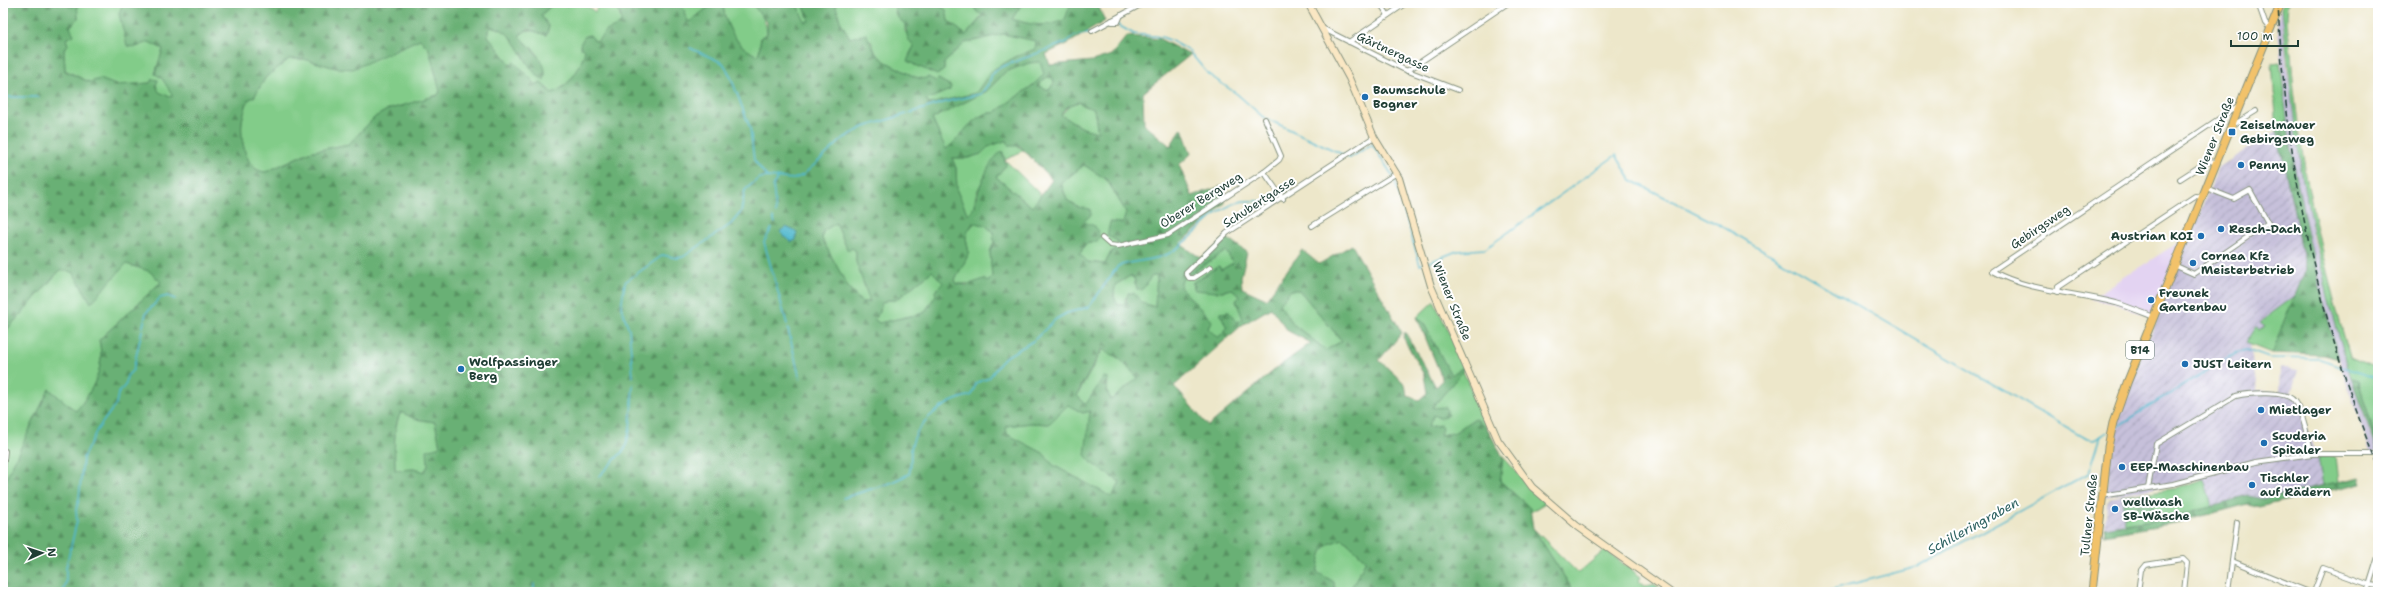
<svg xmlns="http://www.w3.org/2000/svg" width="2381" height="595" viewBox="0 0 2381 595" font-family="'Shantell Sans',sans-serif">
<defs>
<pattern id="industrial-furrows" width="10" height="10" patternUnits="userSpaceOnUse"><rect width="10" height="10" fill="#c6c0da"/><path d="M-1 1l2-2M0 10L10 0M9 11l2-2" fill="none" stroke="#a09db2"/></pattern>
<pattern id="forest-firs" width="22" height="20" patternUnits="userSpaceOnUse"><rect width="22" height="20" fill="#69b075"/><path d="M5 1l3.5 6h-7zM16 11l3.5 6h-7z" fill="#569061"/></pattern>
</defs>
<rect width="100%" height="100%" fill="#fff"/>
<filter id="ink" filterUnits="userSpaceOnUse"><feTurbulence type="fractalNoise" baseFrequency=".025" numOctaves="2"/><feDisplacementMap in="SourceGraphic" scale="8" xChannelSelector="R" yChannelSelector="G"/><feConvolveMatrix kernelMatrix="1 2 1 2 8 2 1 2 1" color-interpolation-filters="sRGB"/></filter>
<filter id="wash" filterUnits="userSpaceOnUse"><feTurbulence type="fractalNoise" baseFrequency=".012" numOctaves="4" result="noise"/><feDisplacementMap in="SourceGraphic" scale="16" xChannelSelector="R" yChannelSelector="G"/><feGaussianBlur stdDeviation="0.9" result="paint"/><feColorMatrix in="noise" values="0 0 0 0 0 0 0 0 0 0 0 0 0 0 0 0 0 1.4 0 .05"/><feComposite in="paint" operator="in"/></filter>
<g filter="url(#wash)">
<rect width="100%" height="100%" fill="#ede7ca"/>
<path fill="#e3d3f2" d="M2182 240 2151 317 2115 304 2090 299Z"/>
<g fill="url(#industrial-furrows)">
<path d="M2277 131 2306 269 2295 296 2261 321 2266 326 2260 330 2257 327 2246 343 2250 344 2257 390 2279 392 2280 367 2298 370 2291 394 2297 395 2316 457H2318L2323 485 2262 499 2248 496 2212 506 2203 478 2105 497 2112 442 2121 408 2179 260 2219 167Z"/>
<path d="M2122 495 2125 524 2105 528 2107 503 2110 499Z"/>
</g>
<path fill="#c6c0da" d="M2282 8 2287 68 2314 241 2354 387 2377 452H2370L2344 376 2316 274 2294 171 2287 120 2277 21Z"/>
<g fill="#82cc89" stroke="#50845e">
<path d="M77 3H123L119 14 136 47 149 42 163 49 155 74 161 77 173 94 171 97 158 92 156 85 158 80C147 85 129 86 117 85 104 84 104 78 89 82L65 70 64 49 68 45 66 39 70 27 78 18Z"/>
<path d="M554 3H560L565 6C579 1 584 3 595 12L598 5 596 3H615L622 21 621 24C606 32 598 41 584 48 588 62 566 89 552 93L541 83 537 86 514 62 511 65 488 36V30L492 27C518 29 524 71 544 80L537 53 519 36C527 26 535 32 546 35L549 27 541 15Z"/>
<path d="M678 3H714L689 22Z"/>
<path d="M723 3H751C761 13 766 20 767 34L761 37 759 53 756 55C736 46 724 24 723 3Z"/>
<path d="M796 3H803L809 21 805 22Z"/>
<path d="M835 3H894L896 16 905 24V31L914 46 909 55 914 65 925 69 932 73 944 70V63L965 43 1003 34 1036 41V49L1015 57 991 71 976 93 930 104 926 100 951 86 938 79 936 81 915 77 886 62 876 54 871 41 850 38 840 21Z"/>
<path d="M938 3H973L976 11 983 15 966 35 948 21 946 10Z"/>
<path d="M1019 3H1071C1072 33 1030 26 1012 19L1021 5Z"/>
<path d="M2284 3H2289C2284 18 2290 39 2291 54 2298 157 2321 258 2350 357L2378 369V446L2358 380 2351 378 2328 297 2305 192 2295 128 2282 8Z"/>
<path d="M420 39 429 49 440 91 438 95 387 110 375 117 349 144 309 152 266 172C245 172 240 138 242 121 243 114 246 107 248 100L254 97 266 77 289 59H304L336 68Z"/>
<path d="M1040 61 1044 74 1033 85 994 113C974 111 961 139 946 150L932 119 987 91 1005 72 1029 63Z"/>
<path d="M2280 62 2287 120 2277 131 2272 63Z"/>
<path d="M1047 77 1053 78 1054 83 1049 90 1038 86Z"/>
<path d="M1079 102 1084 106 1094 109 1098 133 1083 128 1061 115 1071 104Z"/>
<path d="M1007 140 1024 150 1005 160 1041 195 1032 207 996 177 1006 165 1003 152C994 165 983 177 977 192 974 200 975 210 968 215L957 191 956 168 952 158H968L981 154 988 147Z"/>
<path d="M1084 165 1107 180 1126 212 1123 224 1110 222 1119 248 1111 252 1105 264 1088 262 1080 254 1085 244 1096 242 1091 226 1082 222 1078 207 1067 200 1061 183Z"/>
<path d="M836 223 848 251 852 248 856 251V262L871 302H861L848 287 822 239 823 231Z"/>
<path d="M975 223 985 225 993 232 994 242 990 252 992 277 987 283 957 284 955 280C958 272 966 262 968 254 970 243 959 237 975 223Z"/>
<path d="M1226 251 1233 263 1221 270 1219 266 1192 283 1216 292 1233 289 1239 297 1236 301 1244 319 1237 322 1229 312 1221 313 1227 328 1218 338 1208 328 1212 321 1180 287 1182 279Z"/>
<path d="M126 264 149 271 161 282 99 340C106 367 93 390 76 412L49 389 3 485V334L60 270 73 272Z"/>
<path d="M932 271 944 283 935 291 936 295 924 313 879 323 874 319 880 312 881 304 887 300H896Z"/>
<path d="M1157 273 1155 308C1144 304 1137 299 1125 298V305H1118L1114 297 1115 285 1130 276 1134 278 1135 284Z"/>
<path d="M1291 290H1299L1342 341 1326 350 1294 325 1279 304Z"/>
<path d="M2295 296 2271 353 2246 343 2257 326 2260 330 2265 326 2260 322Z"/>
<path d="M1434 301 1465 366 1451 375 1423 322 1417 317Z"/>
<path d="M1103 349 1120 359 1138 378 1111 400 1107 392V378L1086 405 1077 396Z"/>
<path d="M1463 371 1487 425 1486 427 1475 418 1454 433 1439 435 1427 427 1434 414 1431 409Z"/>
<path d="M1068 405 1083 413 1090 411 1093 464 1120 482 1112 497 1053 465 1043 453 1007 435 1006 426 1031 423 1049 424Z"/>
<path d="M401 412 415 419 435 422 440 446 424 472 417 469 395 470C395 451 392 429 401 412Z"/>
<path d="M2335 456 2338 482 2323 485 2318 457Z"/>
<path d="M1503 457 1545 503 1531 512 1530 508 1500 481Z"/>
<path d="M2204 479 2212 506 2169 517 2125 524 2124 516 2153 508 2150 492 2178 488Z"/>
<path d="M1533 528 1578 573 1605 550 1641 577 1639 581 1645 586 1654 584 1665 592H1572L1569 584Z"/>
<path d="M1343 539 1366 560 1349 592 1335 589 1317 572C1322 551 1320 545 1343 539Z"/>
</g>
<g fill="url(#forest-firs)" stroke="#447654" fill-rule="evenodd">
<path d="M3 3H77L78 18 70 27 74 35 66 39 68 45 64 49 65 71 89 82 100 79 116 85 150 83 153 79 158 80 156 85 159 92 171 97 172 94 161 77 155 74 163 49 149 42 136 47 127 46 119 14 123 3H554L541 15 549 27 546 35 528 29 519 36C530 48 550 62 544 80 524 71 518 29 492 27L488 30V36L510 64 514 62 537 85 541 83 552 93C570 87 581 67 585 50L581 48 580 44 585 36 590 35 596 42 606 31 621 24V16L615 3H678L686 11 684 14 689 22 714 3H723C724 24 736 46 756 55L759 53 761 37 767 34V22L751 3H796L805 22 809 21 803 3H835L840 21 850 38 866 34 876 54 886 62 915 77 922 79 928 77 936 81 938 79 951 86 950 90 926 100 930 104 976 93 991 71 1015 57 1035 49 1036 41 1003 34 965 43 944 63V70L937 75 907 61 914 46 908 39 905 24 896 16 894 3H938L946 10 948 21 966 35 983 16 976 11 973 3H1019L1021 5 1012 19C1030 25 1048 28 1065 19L1071 3H1097L1105 21 1069 43 1046 54 1050 65 1092 61 1111 55 1127 36 1160 39 1190 55 1143 93 1144 124 1170 146 1182 128 1191 154 1179 165 1192 196 1222 186 1225 203 1180 244 1201 258 1227 238 1247 252 1241 277 1242 288 1266 299 1302 250 1319 264 1352 245 1402 333 1379 360 1405 384 1407 396 1419 400 1427 393 1424 375 1403 337 1405 332 1436 387 1442 381V378L1417 317 1423 322 1451 375 1465 366 1463 371 1432 408 1446 407 1448 415 1440 418 1434 415 1428 427 1440 425 1442 429 1440 435 1454 433 1475 418 1486 427 1503 457 1500 481 1530 508 1533 528 1569 584 1572 592H1349L1366 560 1343 539C1320 545 1322 551 1317 572L1334 582 1335 589 1343 592H3V485L49 389 76 411C93 390 106 367 99 340L161 282 149 271 126 264 91 303 73 272 60 270 3 334ZM420 39 429 49 440 91 438 95 387 110 375 117 349 144 309 152 266 172C245 172 240 138 242 121 243 114 246 107 248 100L254 97 266 77 289 59H304L336 68 353 69ZM1040 62 1044 74 1033 85 994 113C974 111 961 139 946 149L932 119 987 91 1005 72 1029 63ZM1047 77 1053 78 1054 83 1049 90 1038 86ZM1079 102 1084 106 1094 109 1098 132 1083 128 1061 115C1064 107 1071 104 1079 102ZM1007 140 1009 146H1020L1052 180 1032 207 996 177 1006 165 1002 151C990 160 983 178 978 192 975 200 975 209 968 215L957 191 956 168 952 158H968L981 154 988 147ZM1084 165 1107 180 1126 212 1123 223 1110 222 1107 236 1118 241 1119 248 1111 252 1105 264 1088 262 1080 254 1085 244 1096 242 1100 237 1095 226 1083 222 1091 215 1090 209 1078 207 1067 200 1061 183ZM836 223 848 251 852 248 856 251V262L870 302H861L848 287 822 239 823 231ZM975 223 985 225 993 232 994 242 990 252 992 277 988 282 984 279 967 285 957 284 955 280C958 272 966 262 968 254 970 243 959 237 975 223ZM1226 251 1233 263 1221 270 1219 266 1192 283 1195 290 1216 292 1233 289 1239 297 1236 301 1243 319 1237 322 1229 312 1220 313 1227 328 1218 338 1208 328 1212 321 1180 287 1182 279ZM932 271 943 283 935 291 936 295 924 313 879 323 874 319 880 312 881 304 887 300H896ZM1157 274 1155 307 1142 303 1134 293H1128L1125 305H1118L1114 297 1115 285 1130 276 1134 278 1137 289 1142 290 1151 277ZM1291 290H1299L1342 341 1326 350 1294 325 1279 304ZM1271 308 1288 331 1311 343 1278 367 1208 426 1174 386 1242 325ZM1102 349 1120 359 1138 378 1111 400 1107 391 1108 378 1104 377 1086 404 1077 396 1079 391ZM1068 405 1083 413 1090 411 1085 455 1093 464 1120 482 1112 497 1053 465 1043 453 1007 434 1006 426 1031 423 1049 424ZM401 412 415 419 435 422 440 446 427 450 428 466 424 472 417 469 395 470C395 451 392 428 401 412Z"/>
<path d="M2287 120C2299 201 2317 281 2339 359L2323 355 2271 353 2306 269 2277 131Z"/>
<path d="M2351 378 2358 380 2378 446V452Z"/>
<path d="M2360 477 2362 483 2259 507 2249 504 2243 505 2180 522 2104 535 2105 528 2169 517 2248 496 2262 499Z"/>
<path d="M2150 492 2153 508 2124 516 2122 495Z"/>
</g>
<path fill="#50b8cd" stroke="#387a80" d="M786 227 797 232 796 240 792 242 784 237 780 231Z"/>
<g fill="none" stroke-linecap="round" stroke-linejoin="round">
<g stroke="#50b8cd" stroke-width="1.5">
<path d="M1116 24 1134 34 1162 37 1172 41 1188 50 1208 74 1237 94 1263 117 1344 155"/>
<path d="M690 48 723 63 730 75 750 128 754 160 767 177"/>
<path d="M3 97H39"/>
<path d="M1347 157 1350 158 1372 144 1394 178 1420 265 1423 264"/>
<path d="M776 213 773 185 778 177"/>
<path d="M773 218 775 223"/>
<path d="M772 228 764 242 787 324"/>
<path d="M1427 263 1457 251 1485 249 1616 155 1631 180 1725 228 2087 439 2094 440 2108 432"/>
<path d="M788 329 800 379"/>
<path d="M633 377 629 329 621 307 625 282 663 255 676 258 683 257 731 224 741 212 745 190 759 178 768 177 794 179 803 175 844 138 864 127 949 101 981 94 989 83 992 74 1001 67 1067 42 1074 36 1093 33 1113 24"/>
<path d="M2115 428 2237 352 2247 350 2269 358 2320 359 2378 379"/>
<path d="M599 476 625 449 630 429 633 384"/>
<path d="M843 498 890 483 909 474C912 465 910 458 911 449 916 420 946 400 972 395L976 383 989 378 1004 358 1033 341 1056 319 1067 313 1089 307 1118 266C1133 260 1155 261 1168 254 1194 241 1208 213 1236 203 1249 198 1260 203 1272 201"/>
<path d="M63 592 66 582V567L77 521 76 510 79 499 83 458 97 430 116 404 118 394 126 384 127 376 133 370 146 313 160 298 168 296 175 299"/>
<path d="M534 592V584"/>
<path d="M1644 592 1653 589 1661 592"/>
<path d="M1821 592 1917 567 2089 473 2101 436"/>
</g>
</g>
</g>
<g filter="url(#ink)">
<g fill="none" stroke-linecap="round" stroke-linejoin="round">
<g stroke="#86927f" stroke-width="6">
<g id="minor">
<path d="M1380 3 1388 15"/>
<path d="M2258 3 2265 23 2270 29"/>
<path d="M1112 20V22H1118L1121 15"/>
<path d="M1322 28 1403 69 1458 90"/>
<path d="M1092 31 1144 3"/>
<path d="M1349 42 1406 3"/>
<path d="M1407 71 1508 3"/>
<path d="M2233 125 2256 111"/>
<path d="M1264 172 1283 199"/>
<path d="M2180 179 2208 161 2216 162"/>
<path d="M1312 226 1397 173"/>
<path d="M1102 238 1110 245 1118 246 1168 235 1264 172 1279 160 1281 156 1265 119"/>
<path d="M2174 265 2194 274 2268 223 2250 190 2234 199 2206 188"/>
<path d="M1211 267 1194 278H1189L1186 273 1227 233 1374 137"/>
<path d="M2057 292 2058 287 2195 196 2202 197"/>
<path d="M2154 317C2141 312 2129 307 2116 303 2075 292 2030 292 1992 271L2238 106"/>
<path d="M3 469 5 451"/>
<path d="M2148 488 2156 444 2236 396C2248 393 2286 390 2294 401 2304 414 2307 438 2312 454"/>
<path d="M2102 496 2173 484 2256 462 2312 454H2378"/>
<path d="M2232 561 2309 592"/>
<path d="M2138 592 2141 570 2145 565 2183 559 2187 563 2184 592"/>
<path d="M2228 592 2237 523"/>
<path d="M2314 592 2323 568 2370 585 2378 586"/>
<path d="M2367 592 2378 557"/>
</g>
</g>
<g stroke="#86927f" stroke-width="8">
<path id="secondary" d="M1308 3 1349 78 1374 137 1399 178 1431 286 1498 440 1532 487 1577 526 1670 592"/>
</g>
<g stroke="#86927f" stroke-width="9">
<path id="primary" d="M2092 592 2108 447 2113 423 2127 383 2281 3"/>
</g>
<use href="#minor" stroke="#fff" stroke-width="4"/>
<use href="#secondary" stroke="#fae7c3" stroke-width="6"/>
<use href="#primary" stroke="#f2c26a" stroke-width="7"/>
<path stroke="#1f3d34" stroke-width="1.5" stroke-dasharray="6 3" stroke-linecap="butt" d="M2278 3C2285 160 2318 322 2378 467"/>
</g>
</g>
<g fill="#1f6fb2" stroke="#fff" stroke-width="1.5">
<circle cx="1365" cy="97" r="4"/>
<rect x="2228" y="128" width="8" height="8" rx="2"/>
<circle cx="2241" cy="165" r="4"/>
<circle cx="2221" cy="229" r="4"/>
<circle cx="2201" cy="236" r="4"/>
<circle cx="2193" cy="263" r="4"/>
<circle cx="2151" cy="300" r="4"/>
<circle cx="2185" cy="364" r="4"/>
<circle cx="461" cy="369" r="4"/>
<circle cx="2261" cy="410" r="4"/>
<circle cx="2264" cy="443" r="4"/>
<circle cx="2122" cy="467" r="4"/>
<circle cx="2252" cy="485" r="4"/>
<circle cx="2115" cy="509" r="4"/>
</g>
<g text-anchor="middle" dominant-baseline="central" stroke-width="4" stroke-linejoin="round" paint-order="stroke">
<rect fill="#fff" stroke="#627771" stroke-width="1" x="2126" y="341" width="28" height="18" rx="3"/>
<g font-size="11" font-weight="bold" fill="#1f3d34">
<text x="2140" y="350">B14</text>
</g>
<g font-size="12" fill="#1f3d34" stroke="#fff">
<text transform="translate(1393 52) rotate(25)">Gärtnergasse</text>
<text transform="translate(2215 136) rotate(-68)">Wiener Straße</text>
<text transform="translate(1201 200) rotate(-32)">Oberer Bergweg</text>
<text transform="translate(1259 202) rotate(-33)">Schubertgasse</text>
<text transform="translate(2040 227) rotate(-34)">Gebirgsweg</text>
<text transform="translate(1452 301) rotate(68)">Wiener Straße</text>
<text transform="translate(2089 515) rotate(-84)">Tullner Straße</text>
</g>
<g font-size="12" font-weight="bold" fill="#1f3d34" stroke="#fff" text-anchor="start">
<text x="1373" y="90">Baumschule<tspan x="1373" dy="14">Bogner</tspan></text>
<text x="2240" y="125">Zeiselmauer<tspan x="2240" dy="14">Gebirgsweg</tspan></text>
<text x="2249" y="165">Penny</text>
<text x="2229" y="229">Resch-Dach</text>
<text x="2193" y="236" text-anchor="end">Austrian KOI</text>
<text x="2201" y="256">Cornea Kfz<tspan x="2201" dy="14">Meisterbetrieb</tspan></text>
<text x="2159" y="293">Freunek<tspan x="2159" dy="14">Gartenbau</tspan></text>
<text x="469" y="362">Wolfpassinger<tspan x="469" dy="14">Berg</tspan></text>
<text x="2193" y="364">JUST Leitern</text>
<text x="2269" y="410">Mietlager</text>
<text x="2272" y="436">Scuderia<tspan x="2272" dy="14">Spitaler</tspan></text>
<text x="2130" y="467">EEP-Maschinenbau</text>
<text x="2260" y="478">Tischler<tspan x="2260" dy="14">auf Rädern</tspan></text>
<text x="2123" y="502">wellwash<tspan x="2123" dy="14">SB-Wäsche</tspan></text>
</g>
<g font-size="13" font-style="italic" fill="#2e6262" stroke="#fff">
<text transform="translate(1973 526) rotate(-29)">Schilleringraben</text>
</g>
</g>
<rect width="2381" height="595" fill="none" stroke="#fff" stroke-width="16"/>
<g transform="translate(42 553) rotate(87)" stroke="#ffffff" stroke-width="3" paint-order="stroke">
<path d="M0-3L7 15L0 10L-7 15Z" fill="#1f3d34"/>
<text y="-6" font-size="11" font-weight="bold" text-anchor="middle" fill="#1f3d34">N</text>
</g>
<path d="M2231 40v6h67v-6" fill="none" stroke="#1f3d34" stroke-width="2"/>
<text x="2237" y="40" font-size="12" fill="#1f3d34" stroke="#ffffff" stroke-width="3" paint-order="stroke">100 m</text>
</svg>
